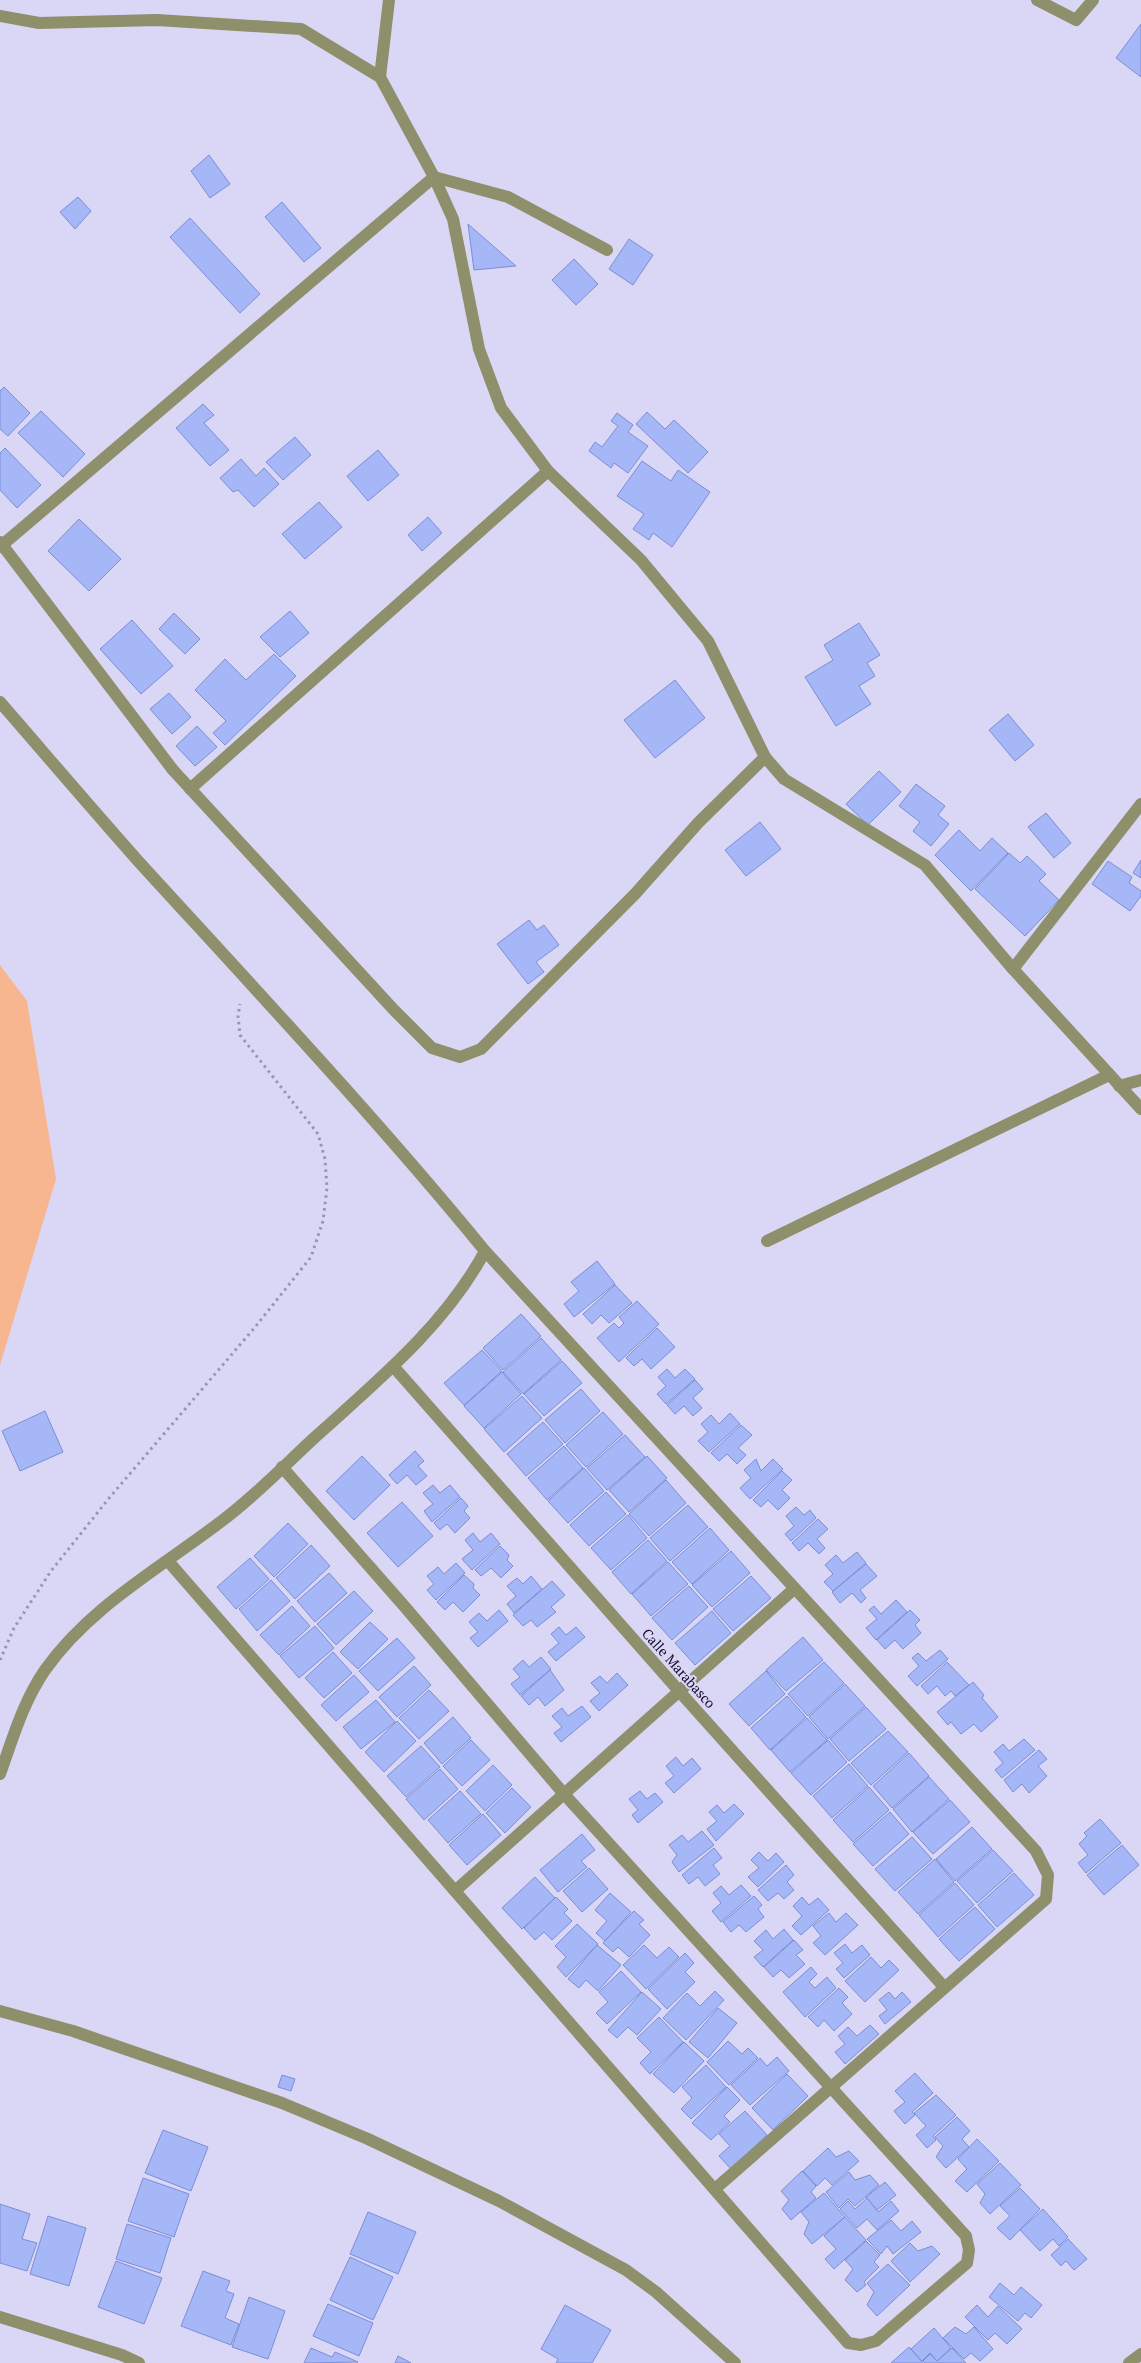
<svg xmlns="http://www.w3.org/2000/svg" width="1141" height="2363" viewBox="0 0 1141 2363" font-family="'PT Serif',serif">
<rect width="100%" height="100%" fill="#dad6f5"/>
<path fill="#f7b68f" d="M0 965 27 1001 56 1179 0 1365Z"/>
<g fill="#a5b7f7" stroke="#7c8ed6">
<path d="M1141 24V77L1116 58Z"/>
<path d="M209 155 230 184 210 198 191 171Z"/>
<path d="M78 197 91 211 75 229 60 212Z"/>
<path d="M282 202 321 248 304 262 265 217Z"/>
<path d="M190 218 260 294 240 313 170 237Z"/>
<path d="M468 224 516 266 474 270Z"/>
<path d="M629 239 653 255 633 285 609 269Z"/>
<path d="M574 259 598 284 576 305 552 280Z"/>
<path d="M4 387 30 413 8 436 0 429V391Z"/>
<path d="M203 404 214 415 204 423 229 450 210 466 176 428Z"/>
<path d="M41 411 85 454 63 477 18 433Z"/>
<path d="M647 412 665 429 674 420 708 452 688 473 636 424Z"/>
<path d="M617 413 633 425 628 432 648 446 628 473 614 463 611 468 589 451 595 442 602 447 618 426 611 421Z"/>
<path d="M295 437 311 455 283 480 266 462Z"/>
<path d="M5 448 41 485 17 508 0 490V453Z"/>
<path d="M378 450 399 475 368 501 347 476Z"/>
<path d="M241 459 256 476 264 468 279 484 254 507 238 490 233 492 220 478Z"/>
<path d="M642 461 671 481 678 470 710 492 672 547 653 533 649 540 633 529 644 514 617 496Z"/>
<path d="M319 502 342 527 305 559 282 534Z"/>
<path d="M428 517 442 533 422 551 408 535Z"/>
<path d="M79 519 121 559 89 591 48 551Z"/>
<path d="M290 611 309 633 280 657 260 637Z"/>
<path d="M174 613 200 639 185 654 159 629Z"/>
<path d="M132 620 173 666 141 694 100 649Z"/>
<path d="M859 623 880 655 867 663 875 676 859 686 871 704 836 726 805 677 833 660 824 645Z"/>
<path d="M274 654 296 676 225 745 213 733 226 721 195 690 225 659 246 680Z"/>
<path d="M675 680 705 718 655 758 624 720Z"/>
<path d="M169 693 191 717 172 734 150 709Z"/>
<path d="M1008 714 1034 745 1015 761 989 730Z"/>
<path d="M197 726 217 747 195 766 176 746Z"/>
<path d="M879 771 901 792 868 825 846 804Z"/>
<path d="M916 784 945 806 938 815 949 824 931 846 913 831 920 822 899 806Z"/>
<path d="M1046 813 1071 843 1054 858 1028 827Z"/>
<path d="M760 822 781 849 746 876 725 850Z"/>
<path d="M959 830 980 851 992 838 1008 853 971 891 935 855Z"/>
<path d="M1009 853 1020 863 1027 856 1046 874 1039 881 1059 900 1025 936 975 889Z"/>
<path d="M1141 860V878L1133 873Z"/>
<path d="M1108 861 1132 877 1129 883 1141 891V896L1130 911 1092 884Z"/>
<path d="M529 920 537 930 544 925 559 945 536 962 544 972 528 984 497 944Z"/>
<path d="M597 1261 615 1284 574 1317 564 1304 579 1291 571 1282Z"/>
<path d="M615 1285 632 1303 609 1323 601 1315 592 1324 583 1314Z"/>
<path d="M637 1301 659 1324 619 1362 597 1338 614 1323 619 1328 624 1323 619 1317Z"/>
<path d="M521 1314 541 1336 503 1370 483 1348Z"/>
<path d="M657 1328 675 1347 651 1369 642 1359 634 1366 626 1358Z"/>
<path d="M541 1338 561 1360 523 1394 503 1372Z"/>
<path d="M482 1350 502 1371 464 1405 444 1383Z"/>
<path d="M562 1361 582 1383 544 1416 524 1394Z"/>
<path d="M667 1369 675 1378 685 1369 695 1379 666 1404 657 1394 666 1386 658 1377Z"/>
<path d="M502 1372 521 1394 484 1428 464 1406Z"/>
<path d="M695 1380 703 1389 693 1398 702 1408 693 1416 684 1406 675 1414 667 1405Z"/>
<path d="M581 1389 600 1411 565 1443 545 1420Z"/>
<path d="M522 1396 542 1418 504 1452 484 1429Z"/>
<path d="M45 1411 63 1452 20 1471 2 1431Z"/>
<path d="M603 1412 623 1434 586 1467 566 1445Z"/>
<path d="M730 1413 740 1424 709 1452 698 1441 708 1432 701 1424 711 1415 719 1424Z"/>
<path d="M543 1422 563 1444 526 1476 507 1454Z"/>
<path d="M741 1425 752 1435 738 1448 746 1455 737 1464 727 1454 719 1461 711 1453Z"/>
<path d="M625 1435 645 1457 607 1490 587 1468Z"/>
<path d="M564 1446 583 1468 547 1500 528 1478Z"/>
<path d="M415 1451 424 1461 418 1466 427 1476 416 1485 407 1475 397 1484 389 1475Z"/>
<path d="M362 1456 390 1485 354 1520 326 1491Z"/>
<path d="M647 1456 667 1478 629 1512 609 1490Z"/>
<path d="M756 1459 761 1471 773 1459 783 1469 750 1499 740 1488 751 1478 744 1470Z"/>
<path d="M584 1468 604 1491 568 1523 548 1501Z"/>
<path d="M782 1471 792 1480 782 1490 790 1498 778 1510 768 1500 761 1507 753 1500Z"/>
<path d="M666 1480 686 1503 649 1536 629 1514Z"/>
<path d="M433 1485 440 1493 450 1485 460 1497 432 1522 424 1511 433 1504 423 1493Z"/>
<path d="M606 1492 626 1514 589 1546 570 1525Z"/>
<path d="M461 1498 468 1506 464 1511 470 1518 455 1533 447 1524 440 1530 434 1523Z"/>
<path d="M402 1502 433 1536 398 1567 367 1533Z"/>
<path d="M688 1505 708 1527 670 1561 650 1538Z"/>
<path d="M796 1507 804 1515 810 1510 816 1518 791 1541 785 1534 794 1526 786 1516Z"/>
<path d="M628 1515 647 1538 611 1570 591 1548Z"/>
<path d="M818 1519 828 1529 817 1539 825 1548 819 1554 808 1543 799 1551 792 1543Z"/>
<path d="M288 1523 308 1544 274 1577 254 1556Z"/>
<path d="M710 1528 729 1550 692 1584 672 1562Z"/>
<path d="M473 1533 480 1542 491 1533 500 1544 472 1570 462 1559 473 1550 465 1540Z"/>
<path d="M648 1540 667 1561 631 1594 612 1572Z"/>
<path d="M311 1545 330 1566 295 1599 276 1578Z"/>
<path d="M500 1546 509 1555 507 1560 513 1566 501 1578 491 1568 481 1576 475 1570Z"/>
<path d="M731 1551 750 1573 712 1607 692 1585Z"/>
<path d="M857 1552 866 1563 833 1591 824 1582 833 1574 825 1565 836 1555 843 1563Z"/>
<path d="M250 1558 269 1579 236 1609 217 1587Z"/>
<path d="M668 1562 688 1584 651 1616 632 1594Z"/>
<path d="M456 1563 465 1573 436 1600 427 1590 434 1584 427 1576 438 1567 444 1574Z"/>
<path d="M866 1564 877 1576 860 1590 866 1598 861 1603 852 1593 840 1603 832 1592Z"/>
<path d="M329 1573 347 1593 315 1622 297 1601Z"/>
<path d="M464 1575 474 1584 473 1588 480 1595 463 1612 453 1602 445 1610 437 1602Z"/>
<path d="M531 1576 542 1589 514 1613 507 1604 516 1596 507 1586 517 1578 523 1584Z"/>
<path d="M751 1576 771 1598 733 1631 713 1609Z"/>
<path d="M271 1580 290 1601 257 1631 239 1609Z"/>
<path d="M552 1581 565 1595 551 1607 556 1612 537 1627 531 1620 523 1626 513 1615Z"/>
<path d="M689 1586 708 1607 672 1640 652 1618Z"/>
<path d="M354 1591 373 1611 336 1645 317 1624Z"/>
<path d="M896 1600 907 1612 876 1640 866 1628 877 1619 869 1610 874 1606 881 1614Z"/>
<path d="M292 1606 310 1626 279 1655 260 1635Z"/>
<path d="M499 1610 508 1621 478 1647 470 1638 478 1632 469 1622 479 1613 487 1621Z"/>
<path d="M910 1610 920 1620 915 1625 921 1633 903 1649 895 1640 885 1649 877 1640Z"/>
<path d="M712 1611 731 1633 695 1665 675 1643Z"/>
<path d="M370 1622 388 1639 358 1669 340 1652Z"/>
<path d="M315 1626 334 1648 299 1678 280 1656Z"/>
<path d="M559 1627 566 1635 576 1627 585 1637 556 1661 548 1652 559 1643 551 1634Z"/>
<path d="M803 1637 823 1660 786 1691 766 1670Z"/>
<path d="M397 1638 415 1658 378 1691 359 1671Z"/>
<path d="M940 1650 948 1659 917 1686 908 1676 919 1666 912 1658 918 1653 926 1661Z"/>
<path d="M333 1652 352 1673 324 1698 305 1678Z"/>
<path d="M541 1657 551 1669 520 1695 511 1684 520 1677 513 1669 523 1660 529 1667Z"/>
<path d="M824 1662 844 1683 808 1716 788 1694Z"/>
<path d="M947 1662 969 1685 955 1696 951 1691 945 1696 937 1686 928 1694 921 1686Z"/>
<path d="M414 1666 431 1685 397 1717 379 1697Z"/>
<path d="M550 1670 564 1690 545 1706 538 1697 529 1705 521 1696Z"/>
<path d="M766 1671 785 1694 749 1726 729 1704Z"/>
<path d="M617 1673 628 1685 599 1711 590 1701 600 1693 591 1683 600 1676 607 1683Z"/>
<path d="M354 1675 369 1692 336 1721 321 1705Z"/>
<path d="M973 1682 984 1695 982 1698 998 1717 981 1732 974 1724 961 1734 951 1722 948 1725 937 1712Z"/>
<path d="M845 1684 865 1706 828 1739 809 1717Z"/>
<path d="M429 1690 449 1711 419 1739 399 1718Z"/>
<path d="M787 1696 806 1717 770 1750 751 1728Z"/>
<path d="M376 1700 395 1722 361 1749 343 1727Z"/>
<path d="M582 1706 591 1717 561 1742 554 1733 562 1727 552 1716 562 1708 568 1716Z"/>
<path d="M866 1707 886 1729 849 1761 830 1739Z"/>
<path d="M453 1717 471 1738 442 1764 424 1743Z"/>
<path d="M807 1718 827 1740 790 1772 771 1750Z"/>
<path d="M397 1721 416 1741 384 1772 365 1752Z"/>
<path d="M888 1731 908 1752 871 1785 851 1763Z"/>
<path d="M1024 1739 1035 1750 1002 1778 995 1770 1003 1763 994 1752 1003 1744 1009 1751Z"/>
<path d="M471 1740 490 1760 462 1786 443 1766Z"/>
<path d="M828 1740 847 1762 811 1795 791 1773Z"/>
<path d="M421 1746 440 1767 406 1797 387 1776Z"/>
<path d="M1039 1750 1047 1759 1038 1766 1047 1776 1029 1793 1022 1784 1013 1792 1004 1780Z"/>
<path d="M909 1753 929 1776 892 1808 873 1786Z"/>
<path d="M676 1757 683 1766 692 1758 701 1769 674 1793 665 1783 674 1776 666 1766Z"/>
<path d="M849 1764 868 1786 832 1818 813 1796Z"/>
<path d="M493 1765 512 1785 485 1811 466 1791Z"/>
<path d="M440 1769 458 1789 424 1820 406 1799Z"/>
<path d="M929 1777 949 1799 912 1832 893 1809Z"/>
<path d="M869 1787 889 1810 853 1842 833 1820Z"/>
<path d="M512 1788 531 1807 505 1833 486 1813Z"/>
<path d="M460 1791 481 1814 448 1843 428 1820Z"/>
<path d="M640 1791 647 1799 655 1793 663 1802 638 1823 632 1815 638 1810 629 1799Z"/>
<path d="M950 1800 970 1822 933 1854 913 1832Z"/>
<path d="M734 1804 744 1814 716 1841 707 1829 717 1821 709 1812 717 1805 724 1813Z"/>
<path d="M890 1812 909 1834 873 1866 853 1844Z"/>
<path d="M483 1814 501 1835 467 1865 449 1845Z"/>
<path d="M1100 1819 1121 1843 1086 1873 1078 1863 1088 1855 1079 1844 1087 1836 1084 1833Z"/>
<path d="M972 1827 992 1849 955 1881 936 1859Z"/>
<path d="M702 1831 714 1845 679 1872 672 1862 677 1855 669 1845 682 1835 688 1842Z"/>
<path d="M582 1834 595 1850 581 1861 587 1867 558 1892 540 1870Z"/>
<path d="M912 1837 932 1859 895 1891 875 1869Z"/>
<path d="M1122 1845 1139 1865 1104 1895 1087 1875Z"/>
<path d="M714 1848 722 1858 713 1865 720 1874 705 1886 698 1877 689 1884 682 1875Z"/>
<path d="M993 1850 1013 1871 977 1903 957 1881Z"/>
<path d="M759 1852 768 1861 776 1853 784 1862 758 1887 748 1877 759 1868 751 1860Z"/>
<path d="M935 1859 954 1882 918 1914 898 1892Z"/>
<path d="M786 1865 794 1875 787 1882 794 1890 784 1899 778 1893 768 1901 758 1890Z"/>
<path d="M589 1868 608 1889 582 1912 563 1891Z"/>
<path d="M1014 1873 1034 1895 997 1927 978 1905Z"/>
<path d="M535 1877 555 1898 522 1929 502 1908Z"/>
<path d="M955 1883 974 1905 938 1937 919 1915Z"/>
<path d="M741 1885 751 1896 721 1922 712 1911 721 1903 713 1893 721 1886 729 1895Z"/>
<path d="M610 1893 631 1912 605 1941 596 1933 607 1921 595 1910Z"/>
<path d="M754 1896 762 1905 758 1909 764 1917 746 1932 739 1925 731 1932 723 1922Z"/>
<path d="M556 1897 568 1909 564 1913 572 1921 552 1940 544 1932 535 1940 524 1928Z"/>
<path d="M802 1897 809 1905 818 1898 829 1910 801 1935 792 1926 802 1916 793 1906Z"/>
<path d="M975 1907 995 1929 959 1961 939 1939Z"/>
<path d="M634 1911 644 1920 639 1924 650 1935 629 1957 618 1947 613 1952 603 1943Z"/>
<path d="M829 1913 836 1922 846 1913 858 1925 825 1955 813 1943 821 1936 813 1926Z"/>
<path d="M577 1924 598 1944 566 1977 557 1967 566 1957 555 1946Z"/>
<path d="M784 1929 793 1940 763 1967 754 1957 763 1950 754 1941 766 1930 773 1939Z"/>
<path d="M794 1940 803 1950 796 1955 805 1964 789 1978 781 1970 773 1977 764 1967Z"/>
<path d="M845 1944 852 1953 862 1945 870 1955 844 1978 836 1969 843 1963 834 1953Z"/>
<path d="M597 1945 621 1965 598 1991 586 1980 579 1988 568 1979Z"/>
<path d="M644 1945 657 1958 669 1947 679 1957 646 1989 623 1965Z"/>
<path d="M685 1953 694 1963 685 1972 695 1982 667 2009 648 1989Z"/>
<path d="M871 1957 881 1968 889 1960 899 1970 865 2002 845 1981Z"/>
<path d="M811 1967 817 1974 809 1982 815 1988 827 1977 836 1988 805 2017 783 1992Z"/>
<path d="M621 1971 641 1992 607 2024 596 2013 608 2002 599 1992Z"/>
<path d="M839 1988 848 1997 842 2003 852 2014 834 2031 824 2020 818 2027 808 2017Z"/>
<path d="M715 1991 724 2000 686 2040 663 2018 687 1993 700 2006Z"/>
<path d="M642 1992 661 2009 637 2035 628 2027 617 2038 608 2030Z"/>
<path d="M889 1992 895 1999 902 1992 911 2002 885 2024 879 2016 887 2010 879 2000Z"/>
<path d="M718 2008 737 2023 708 2058 689 2042Z"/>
<path d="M659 2017 683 2042 650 2074 640 2063 651 2052 637 2038Z"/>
<path d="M870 2025 879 2034 845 2064 835 2052 845 2044 838 2036 848 2027 857 2036Z"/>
<path d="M728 2041 742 2054 748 2048 758 2058 729 2085 707 2062Z"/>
<path d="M684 2042 704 2061 674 2093 653 2074Z"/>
<path d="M777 2057 789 2071 750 2105 731 2085 760 2058 767 2066Z"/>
<path d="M706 2065 726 2087 691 2119 681 2109 692 2098 682 2087Z"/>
<path d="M915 2073 933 2093 912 2112 915 2115 905 2124 894 2111 905 2102 895 2091Z"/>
<path d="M787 2074 808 2096 773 2130 752 2108Z"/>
<path d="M282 2075 295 2079 291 2091 278 2087Z"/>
<path d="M727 2087 740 2100 724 2116 730 2122 711 2140 692 2123Z"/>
<path d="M936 2095 956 2115 933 2136 936 2140 927 2148 916 2135 926 2126 914 2113Z"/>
<path d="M745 2111 767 2135 731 2169 719 2156 730 2146 719 2134Z"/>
<path d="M957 2117 970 2131 962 2139 969 2147 946 2168 936 2157 943 2146 935 2137Z"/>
<path d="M163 2130 208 2147 191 2191 145 2173Z"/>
<path d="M977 2139 999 2161 967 2192 955 2181 967 2169 958 2159Z"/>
<path d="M828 2148 836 2157 849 2151 859 2161 832 2185 825 2178 817 2186 803 2171Z"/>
<path d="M1000 2163 1021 2185 990 2214 980 2203 985 2194 977 2184Z"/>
<path d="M802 2171 816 2186 811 2192 816 2198 791 2220 782 2209 789 2200 781 2191Z"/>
<path d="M849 2172 855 2180 870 2175 879 2185 855 2206 848 2199 839 2208 826 2192Z"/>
<path d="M143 2178 189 2194 174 2237 128 2221Z"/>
<path d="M885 2182 896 2195 877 2210 866 2197Z"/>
<path d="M1020 2188 1040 2209 1010 2240 997 2228 1010 2216 1000 2206Z"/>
<path d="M824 2193 845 2217 812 2244 804 2234 809 2222 801 2212Z"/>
<path d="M867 2198 878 2212 891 2201 899 2211 877 2230 867 2219 857 2228 840 2209 848 2201 855 2209Z"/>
<path d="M0 2204 30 2214 22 2239 37 2243 27 2271 0 2263Z"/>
<path d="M1043 2209 1068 2237 1059 2246 1053 2239 1040 2251 1020 2230Z"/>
<path d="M368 2212 416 2232 398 2274 350 2254Z"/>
<path d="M48 2216 86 2228 69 2286 30 2274Z"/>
<path d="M845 2217 866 2240 834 2269 825 2259 836 2249 824 2236Z"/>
<path d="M891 2220 901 2231 912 2221 921 2232 893 2254 887 2246 881 2254 867 2239Z"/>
<path d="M127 2224 171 2238 160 2273 116 2259Z"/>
<path d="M1068 2239 1087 2259 1074 2270 1066 2261 1061 2266 1051 2255Z"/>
<path d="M866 2241 880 2255 874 2262 879 2267 864 2282 866 2285 857 2292 845 2280 853 2269 845 2260Z"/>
<path d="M910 2243 918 2251 932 2246 940 2254 910 2282 891 2261Z"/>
<path d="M350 2257 393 2277 373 2320 330 2300Z"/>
<path d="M116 2261 162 2278 144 2324 98 2307Z"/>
<path d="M888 2264 910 2285 877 2316 867 2305 874 2292 867 2283Z"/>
<path d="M203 2271 230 2281 226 2291 234 2294 225 2318 239 2324 231 2345 181 2326Z"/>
<path d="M1000 2283 1014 2295 1021 2287 1042 2305 1031 2318 1025 2313 1018 2321 989 2297Z"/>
<path d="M249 2297 285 2311 268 2359 232 2347Z"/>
<path d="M328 2304 373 2323 359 2356 313 2336Z"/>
<path d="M565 2305 611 2330 592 2363H556L558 2359 541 2349Z"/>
<path d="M977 2305 988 2317 998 2306 1022 2329 1007 2344 995 2333 988 2340 965 2317Z"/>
<path d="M955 2327 966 2334 974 2327 993 2349 980 2361 971 2353 964 2359 943 2338Z"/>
<path d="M934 2328 951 2348 937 2361 930 2353 922 2361 911 2349Z"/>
<path d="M909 2347 923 2363H891Z"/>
<path d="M311 2348 332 2357 335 2352 358 2362 304 2363Z"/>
<path d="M952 2348 966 2363H925L923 2361 930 2354 937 2361Z"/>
<path d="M398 2356 411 2363H395Z"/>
</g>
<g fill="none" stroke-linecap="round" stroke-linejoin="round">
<path stroke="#9994b2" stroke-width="3" stroke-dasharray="2.5 4" stroke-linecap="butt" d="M0 1660 14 1628 51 1571 110 1497 256 1326 311 1257 323 1221 327 1188 325 1159 318 1134 240 1035 238 1016 240 1004"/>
<path stroke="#8d906b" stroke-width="12" d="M434 177 508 197 607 250"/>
<g stroke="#8d906b" stroke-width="12">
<path d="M1037 0 1076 20 1093 0"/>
<path d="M0 16 39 23 157 20 301 29 380 77 434 177 453 219 479 349 501 408 548 471 641 560 708 641 765 757 784 779 925 865 1013 969 1141 1109"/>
<path d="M380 77 389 0"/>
<path d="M0 542 173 770 394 1010 432 1048 460 1057 481 1049 635 894 698 823 765 757"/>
<path d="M0 547 434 177"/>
<path d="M0 702C46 755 92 809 139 862 256 990 375 1117 485 1251L1036 1851 1048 1875 1046 1899 715 2189"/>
<path d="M190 789 548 471"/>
<path d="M1013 969 1141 804"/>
<path d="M1119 1086 1141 1080"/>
<path d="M767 1241 1109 1075"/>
<path d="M393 1366 679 1691 944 1987"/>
<path d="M168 1561 848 2343 861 2345 876 2341 967 2263 969 2250 966 2236 564 1794 405 1607 282 1467"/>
<path d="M0 1774C13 1738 23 1702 45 1670 90 1606 162 1567 223 1520 255 1496 284 1466 313 1439 375 1383 445 1326 485 1251"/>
<path d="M455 1891 794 1589"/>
<path d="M0 2011 73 2031 282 2103 368 2139 499 2201 626 2270 656 2292 735 2363"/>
<path d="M0 2317 122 2355 139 2363"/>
<path d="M1129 2363 1141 2354"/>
</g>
</g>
<g text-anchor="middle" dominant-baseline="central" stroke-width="4" stroke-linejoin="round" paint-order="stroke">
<g font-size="14" fill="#140c28" stroke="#dad6f5">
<text transform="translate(679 1668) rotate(48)">Calle Marabasco</text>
</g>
</g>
</svg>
